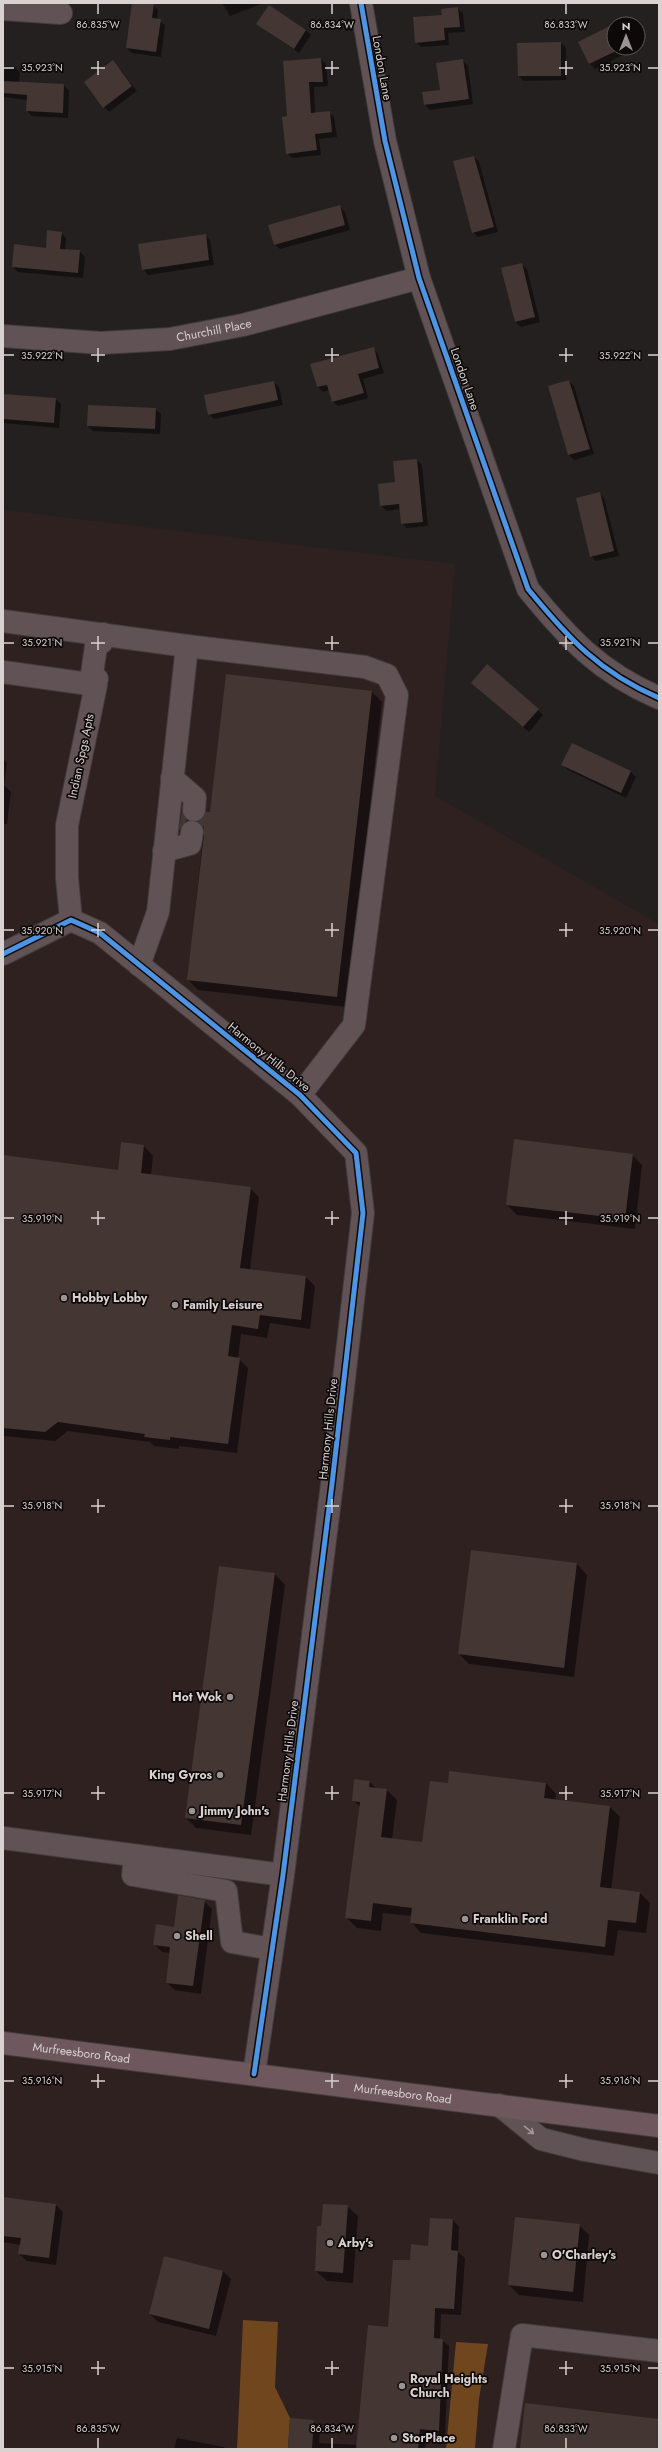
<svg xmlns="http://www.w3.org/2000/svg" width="662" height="2452" viewBox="0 0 662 2452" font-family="Jost,sans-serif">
<rect width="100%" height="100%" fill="#252020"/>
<path fill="#2f2120" d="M3 510 455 564 435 796 659 924V2449H3Z"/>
<g fill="#70461f">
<path d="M243 2320 278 2322 275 2387 290 2418 288 2449H237Z"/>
<path d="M456 2342 488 2344 479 2399 475 2449H446Z"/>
</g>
<g fill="#0007">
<path d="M133 3 153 5 158 10 157 20 165 25 161 57 132 53 127 48Z"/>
<path d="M222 3H261V4L230 16Z"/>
<path d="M458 8 463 14 465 32 448 33 449 45 421 47 416 42 443 16Z"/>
<path d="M257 24 306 30 311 35 299 53Z"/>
<path d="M614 27V48H627L629 52 595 69 590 64 579 42Z"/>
<path d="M561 43 566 48V80L524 81 519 76Z"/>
<path d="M321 59 326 64 328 86 314 87 315 114 329 112 334 117 337 137 319 139 321 155 292 158 287 153 288 117Z"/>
<path d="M463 61 468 66 473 104 430 110 425 105 423 93 441 90Z"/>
<path d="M3 66 15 67 20 72 19 83 64 85 69 91 68 118 32 116 27 111V100L3 97Z"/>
<path d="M118 67 137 91 109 112 104 107Z"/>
<path d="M474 157 479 162 498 232 478 237 473 232Z"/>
<path d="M339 206 345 212 350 230 280 249 274 244Z"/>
<path d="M61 233 66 238 65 250 79 251 85 257 83 278 18 272 13 267 47 249Z"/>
<path d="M205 235 210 240 214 265 148 275 143 269Z"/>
<path d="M521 264 527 269 540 322 521 327 516 322Z"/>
<path d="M373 348 378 354 384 373 363 379 368 398 338 406 332 401 329 390 323 392 318 387Z"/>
<path d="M569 381 574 386 594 454 574 460 569 455Z"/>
<path d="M274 382 279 387 283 405 214 419 209 414Z"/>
<path d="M3 395 56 399 61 404 59 428 3 423Z"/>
<path d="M155 409 161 414 160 434 93 431 88 426Z"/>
<path d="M417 460 422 465 428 526 407 528 402 523 401 509 387 511 381 506 396 483Z"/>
<path d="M599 493 604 498 619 556 596 561 591 556Z"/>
<path d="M477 688 538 710 543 715 529 732Z"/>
<path d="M372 692 382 702 347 1007 198 990 188 980 204 827 211 813Z"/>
<path d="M572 744 631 772 636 777 626 798 568 770 562 765Z"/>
<path d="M3 759 7 763 4 785 11 792 7 824H3Z"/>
<path d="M182 812 192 821 190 840 181 830Z"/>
<path d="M121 1143 144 1146 153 1156 151 1175 250 1188 259 1197 250 1270 306 1277 315 1286 310 1329 270 1323 267 1338 241 1334 238 1358 248 1368 237 1453 179 1446V1449L154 1446 150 1442 68 1431 55 1441 3 1436V1156L119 1171Z"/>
<path d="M632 1155 642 1165 635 1229 517 1215 507 1205Z"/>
<path d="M472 1551 577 1564 587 1575 574 1677 469 1664 459 1654Z"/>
<path d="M220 1567 275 1574 285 1585 251 1835 196 1828 186 1818Z"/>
<path d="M370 1782 376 1788 387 1790 397 1800 392 1839 423 1843 448 1784 546 1783 556 1794 555 1800 610 1807 620 1817 611 1890 640 1893 650 1903 646 1933 618 1930 614 1956 421 1933 411 1922 412 1916 383 1913 381 1931 357 1928 346 1917 360 1807 353 1800Z"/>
<path d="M204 1901 212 1909 201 1994 175 1990 167 1983 171 1953 162 1952 154 1944Z"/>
<path d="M3 2198 55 2204 63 2212 56 2265 27 2261 19 2254 21 2245 3 2242Z"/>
<path d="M347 2206 358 2216 353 2283 327 2281 316 2271 322 2227Z"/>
<path d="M453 2220 459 2227 458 2252 465 2258 461 2315 441 2314 440 2339 449 2346 445 2437 426 2436 425 2449H289L313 2421 320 2428 319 2443 358 2445 389 2328 411 2262 429 2247Z"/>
<path d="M579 2225 589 2235 583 2302 519 2295 509 2285Z"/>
<path d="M223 2271 231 2279 216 2336 158 2322 150 2314Z"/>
<path d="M177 2438 224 2447 226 2449H174Z"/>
</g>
<g fill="#433633">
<path d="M132 3H154L152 18 161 19 156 52 126 48Z"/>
<path d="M269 5 306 30 294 49 256 24Z"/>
<path d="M458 7 460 27 444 28 445 40 415 43 413 17 442 15 441 9Z"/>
<path d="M614 24V52L589 64 578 42Z"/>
<path d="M561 42V76H518L517 43Z"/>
<path d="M321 58 323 82H309L311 113 330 111 332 132 315 134 317 150 286 154 282 117 287 116 283 61Z"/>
<path d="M463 59 469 99 424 105 422 92 440 90 436 63Z"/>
<path d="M113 60 132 86 103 108 84 82Z"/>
<path d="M3 81 64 84 63 113 26 111 27 95 3 93Z"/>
<path d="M474 156 494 227 472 233 453 161Z"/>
<path d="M340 205 345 225 274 245 268 225Z"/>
<path d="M47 230 62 232 60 249 80 250 78 273 12 267 14 244 46 248Z"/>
<path d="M206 234 209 260 142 270 138 244Z"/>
<path d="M522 263 535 317 515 322 501 268Z"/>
<path d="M374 347 379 368 358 374 364 393 332 402 327 385 317 387 310 364Z"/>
<path d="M569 380 590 449 568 455 548 386Z"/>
<path d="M274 381 278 400 208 415 204 395Z"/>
<path d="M3 394 56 398 54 423 3 419Z"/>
<path d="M88 405 156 408 155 429 87 426Z"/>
<path d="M417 459 423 522 401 524 399 504 380 506 378 484 395 482 393 461Z"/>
<path d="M600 492 614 551 590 557 576 498Z"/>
<path d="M487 664 539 709 523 727 471 683Z"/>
<path d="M226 674 372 691 337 997 187 980 204 834V827L198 822 204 817 206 812H210Z"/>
<path d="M572 743 631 771 621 793 561 765Z"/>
<path d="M182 810 187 820 179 830Z"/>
<path d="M514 1139 633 1154 625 1219 506 1205Z"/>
<path d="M121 1142 144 1145 141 1173 251 1187 240 1268 306 1276 301 1320 260 1315 258 1329 232 1325 228 1356 240 1358 228 1444 170 1437V1440L144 1437 145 1434 58 1422 45 1432 3 1428V1155L118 1170Z"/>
<path d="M471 1550 577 1563 564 1668 458 1654Z"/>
<path d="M219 1566 275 1573 241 1825 185 1818Z"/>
<path d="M449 1771 546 1783 544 1798 610 1806 600 1887 640 1892 636 1923 608 1920 605 1947 410 1923 412 1908 373 1903 371 1921 345 1918 360 1802 352 1801 354 1779 370 1781 369 1787 387 1789 381 1837 422 1842 430 1781 448 1783Z"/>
<path d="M178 1895 205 1900 193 1986 166 1983 170 1947 153 1945 156 1924 174 1927Z"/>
<path d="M3 2197 56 2204 49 2258 18 2254 21 2238 3 2236Z"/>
<path d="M323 2204 348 2205 343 2273 315 2271 317 2226H321Z"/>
<path d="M515 2217 580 2224 573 2292 508 2285Z"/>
<path d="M430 2218 453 2219 451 2250 458 2251 454 2309 435 2308 434 2338 443 2339 439 2431 420 2429 418 2449H356L368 2325 388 2327 393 2260H410L411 2244 428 2246Z"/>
<path d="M164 2256 223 2271 209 2329 149 2314Z"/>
<path d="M525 2403 659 2419V2449H520Z"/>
<path d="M290 2418 314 2420 312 2449H288Z"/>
</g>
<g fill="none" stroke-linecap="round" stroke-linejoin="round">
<g stroke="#413d3d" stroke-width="24">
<g id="minor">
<path d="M361 3 385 141 419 278 528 589C569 639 599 672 659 698"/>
<path d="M3 9 61 13"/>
<path id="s1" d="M3 336 101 343 170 339 243 325 419 278"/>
<path d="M3 621 187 646"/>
<path d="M3 672 96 685 67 825V878L71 920"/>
<path d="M97 679 92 674 96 646 102 642 103 634"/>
<path d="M172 778 195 798 194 810"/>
<path d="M164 851 190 844 192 832"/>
<path d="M71 920 100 933 300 1095 356 1153 363 1213 332 1484 283 1875 254 2074"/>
<path d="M3 954 71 920"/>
<path d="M139 965 158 912 187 646 365 667 387 675 397 695 354 1025 300 1095"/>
<path d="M3 1838 283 1875"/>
<path d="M135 1856 133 1875 226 1891 232 1942 272 1949"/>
<path d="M499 2105 541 2139 585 2150 659 2163"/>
<path d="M504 2449 522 2335 659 2351"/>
</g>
</g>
<g stroke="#413d3d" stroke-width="24">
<g id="highway">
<path id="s2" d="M3 2043 659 2126"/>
</g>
</g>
<use href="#minor" stroke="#615256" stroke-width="22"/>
<use href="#highway" stroke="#6e575d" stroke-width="22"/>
<g stroke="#0e0909" stroke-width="8">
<g id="cycleway">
<path d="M361 3 385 141 419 278 528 589C569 639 599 672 659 698"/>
<path d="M3 954 71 920 100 933 300 1095 356 1153 363 1213 332 1484 283 1875 254 2074"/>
</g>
</g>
<use href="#cycleway" stroke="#4d94e3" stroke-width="5"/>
</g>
<defs><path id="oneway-shaft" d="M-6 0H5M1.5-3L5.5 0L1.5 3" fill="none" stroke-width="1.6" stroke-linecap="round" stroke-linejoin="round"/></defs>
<use stroke="#a3989a" href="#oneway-shaft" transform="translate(529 2130) rotate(39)"/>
<path fill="none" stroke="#d9d2d1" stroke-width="1.5" d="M98 4V14M332 4V14M566 4V14M98 61V75M332 61V75M566 61V75M4 68H14M91 68H105M325 68H339M559 68H573M648 68H658M98 348V362M332 348V362M566 348V362M4 355H14M91 355H105M325 355H339M559 355H573M648 355H658M98 636V650M332 636V650M566 636V650M4 643H14M91 643H105M325 643H339M559 643H573M648 643H658M98 923V937M332 923V937M566 923V937M4 930H14M91 930H105M325 930H339M559 930H573M648 930H658M98 1211V1225M332 1211V1225M566 1211V1225M4 1218H14M91 1218H105M325 1218H339M559 1218H573M648 1218H658M98 1499V1513M332 1499V1513M566 1499V1513M4 1506H14M91 1506H105M325 1506H339M559 1506H573M648 1506H658M98 1786V1800M332 1786V1800M566 1786V1800M4 1793H14M91 1793H105M325 1793H339M559 1793H573M648 1793H658M98 2074V2088M332 2074V2088M566 2074V2088M4 2081H14M91 2081H105M325 2081H339M559 2081H573M648 2081H658M98 2361V2375M332 2361V2375M566 2361V2375M4 2368H14M91 2368H105M325 2368H339M559 2368H573M648 2368H658M98 2438V2448M332 2438V2448M566 2438V2448"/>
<g fill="#9a9493" stroke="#0e0909" stroke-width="1.5">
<circle cx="64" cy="1298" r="4"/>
<circle cx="175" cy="1305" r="4"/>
<circle cx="230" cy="1697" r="4"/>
<circle cx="220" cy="1775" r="4"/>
<circle cx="192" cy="1811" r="4"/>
<circle cx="465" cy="1919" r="4"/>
<circle cx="177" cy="1936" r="4"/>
<circle cx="330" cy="2243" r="4"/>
<circle cx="544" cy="2255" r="4"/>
<circle cx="402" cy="2386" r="4"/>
<circle cx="394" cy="2438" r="4"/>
</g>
<g text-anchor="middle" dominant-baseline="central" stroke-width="3.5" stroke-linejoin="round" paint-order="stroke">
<g font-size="12" fill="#d9d2d1" stroke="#0e0909">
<text transform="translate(382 68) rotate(80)">London Lane</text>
<text stroke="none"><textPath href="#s1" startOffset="212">Churchill Place</textPath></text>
<text transform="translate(465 379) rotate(71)">London Lane</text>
<text transform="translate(81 756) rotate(-78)">Indian Spgs Apts</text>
<text transform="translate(269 1057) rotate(39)">Harmony Hills Drive</text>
<text transform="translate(328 1429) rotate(-84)">Harmony Hills Drive</text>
<text transform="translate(288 1751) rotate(-83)">Harmony Hills Drive</text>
<text stroke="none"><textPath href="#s2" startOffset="79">Murfreesboro Road</textPath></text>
<text stroke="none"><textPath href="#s2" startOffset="403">Murfreesboro Road</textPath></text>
</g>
<g font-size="12" font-weight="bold" fill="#d9d2d1" stroke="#0e0909" text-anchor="start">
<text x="72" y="1298">Hobby Lobby</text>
<text x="183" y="1305">Family Leisure</text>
<text x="222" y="1697" text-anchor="end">Hot Wok</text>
<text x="212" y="1775" text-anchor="end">King Gyros</text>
<text x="200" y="1811">Jimmy John's</text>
<text x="473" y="1919">Franklin Ford</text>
<text x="185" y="1936">Shell</text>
<text x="338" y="2243">Arby's</text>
<text x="552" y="2255">O'Charley's</text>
<text x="410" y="2379">Royal Heights<tspan x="410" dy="14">Church</tspan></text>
<text x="402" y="2438">StorPlace</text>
</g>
</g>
<g font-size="10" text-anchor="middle" fill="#d9d2d1" stroke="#0e0909" stroke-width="3.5" stroke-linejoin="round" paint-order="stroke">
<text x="98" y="28">86.835°W</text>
<text x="332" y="28">86.834°W</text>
<text x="566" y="28">86.833°W</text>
<text x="42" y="71">35.923°N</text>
<text x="620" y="71">35.923°N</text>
<text x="42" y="359">35.922°N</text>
<text x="620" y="359">35.922°N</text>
<text x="42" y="646">35.921°N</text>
<text x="620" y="646">35.921°N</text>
<text x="42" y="934">35.920°N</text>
<text x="620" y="934">35.920°N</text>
<text x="42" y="1222">35.919°N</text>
<text x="620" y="1222">35.919°N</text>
<text x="42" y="1509">35.918°N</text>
<text x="620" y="1509">35.918°N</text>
<text x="42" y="1797">35.917°N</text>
<text x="620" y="1797">35.917°N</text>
<text x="42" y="2084">35.916°N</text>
<text x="620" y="2084">35.916°N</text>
<text x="42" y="2372">35.915°N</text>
<text x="620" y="2372">35.915°N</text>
<text x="98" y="2432">86.835°W</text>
<text x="332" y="2432">86.834°W</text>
<text x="566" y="2432">86.833°W</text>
</g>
<rect width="662" height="2452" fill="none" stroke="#d9d2d1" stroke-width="8"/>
<g transform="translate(626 36)"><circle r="19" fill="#0e0909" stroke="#5f5959"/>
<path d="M0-3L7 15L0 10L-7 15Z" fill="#9a9493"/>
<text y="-6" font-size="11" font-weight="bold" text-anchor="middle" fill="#d9d2d1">N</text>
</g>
</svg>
